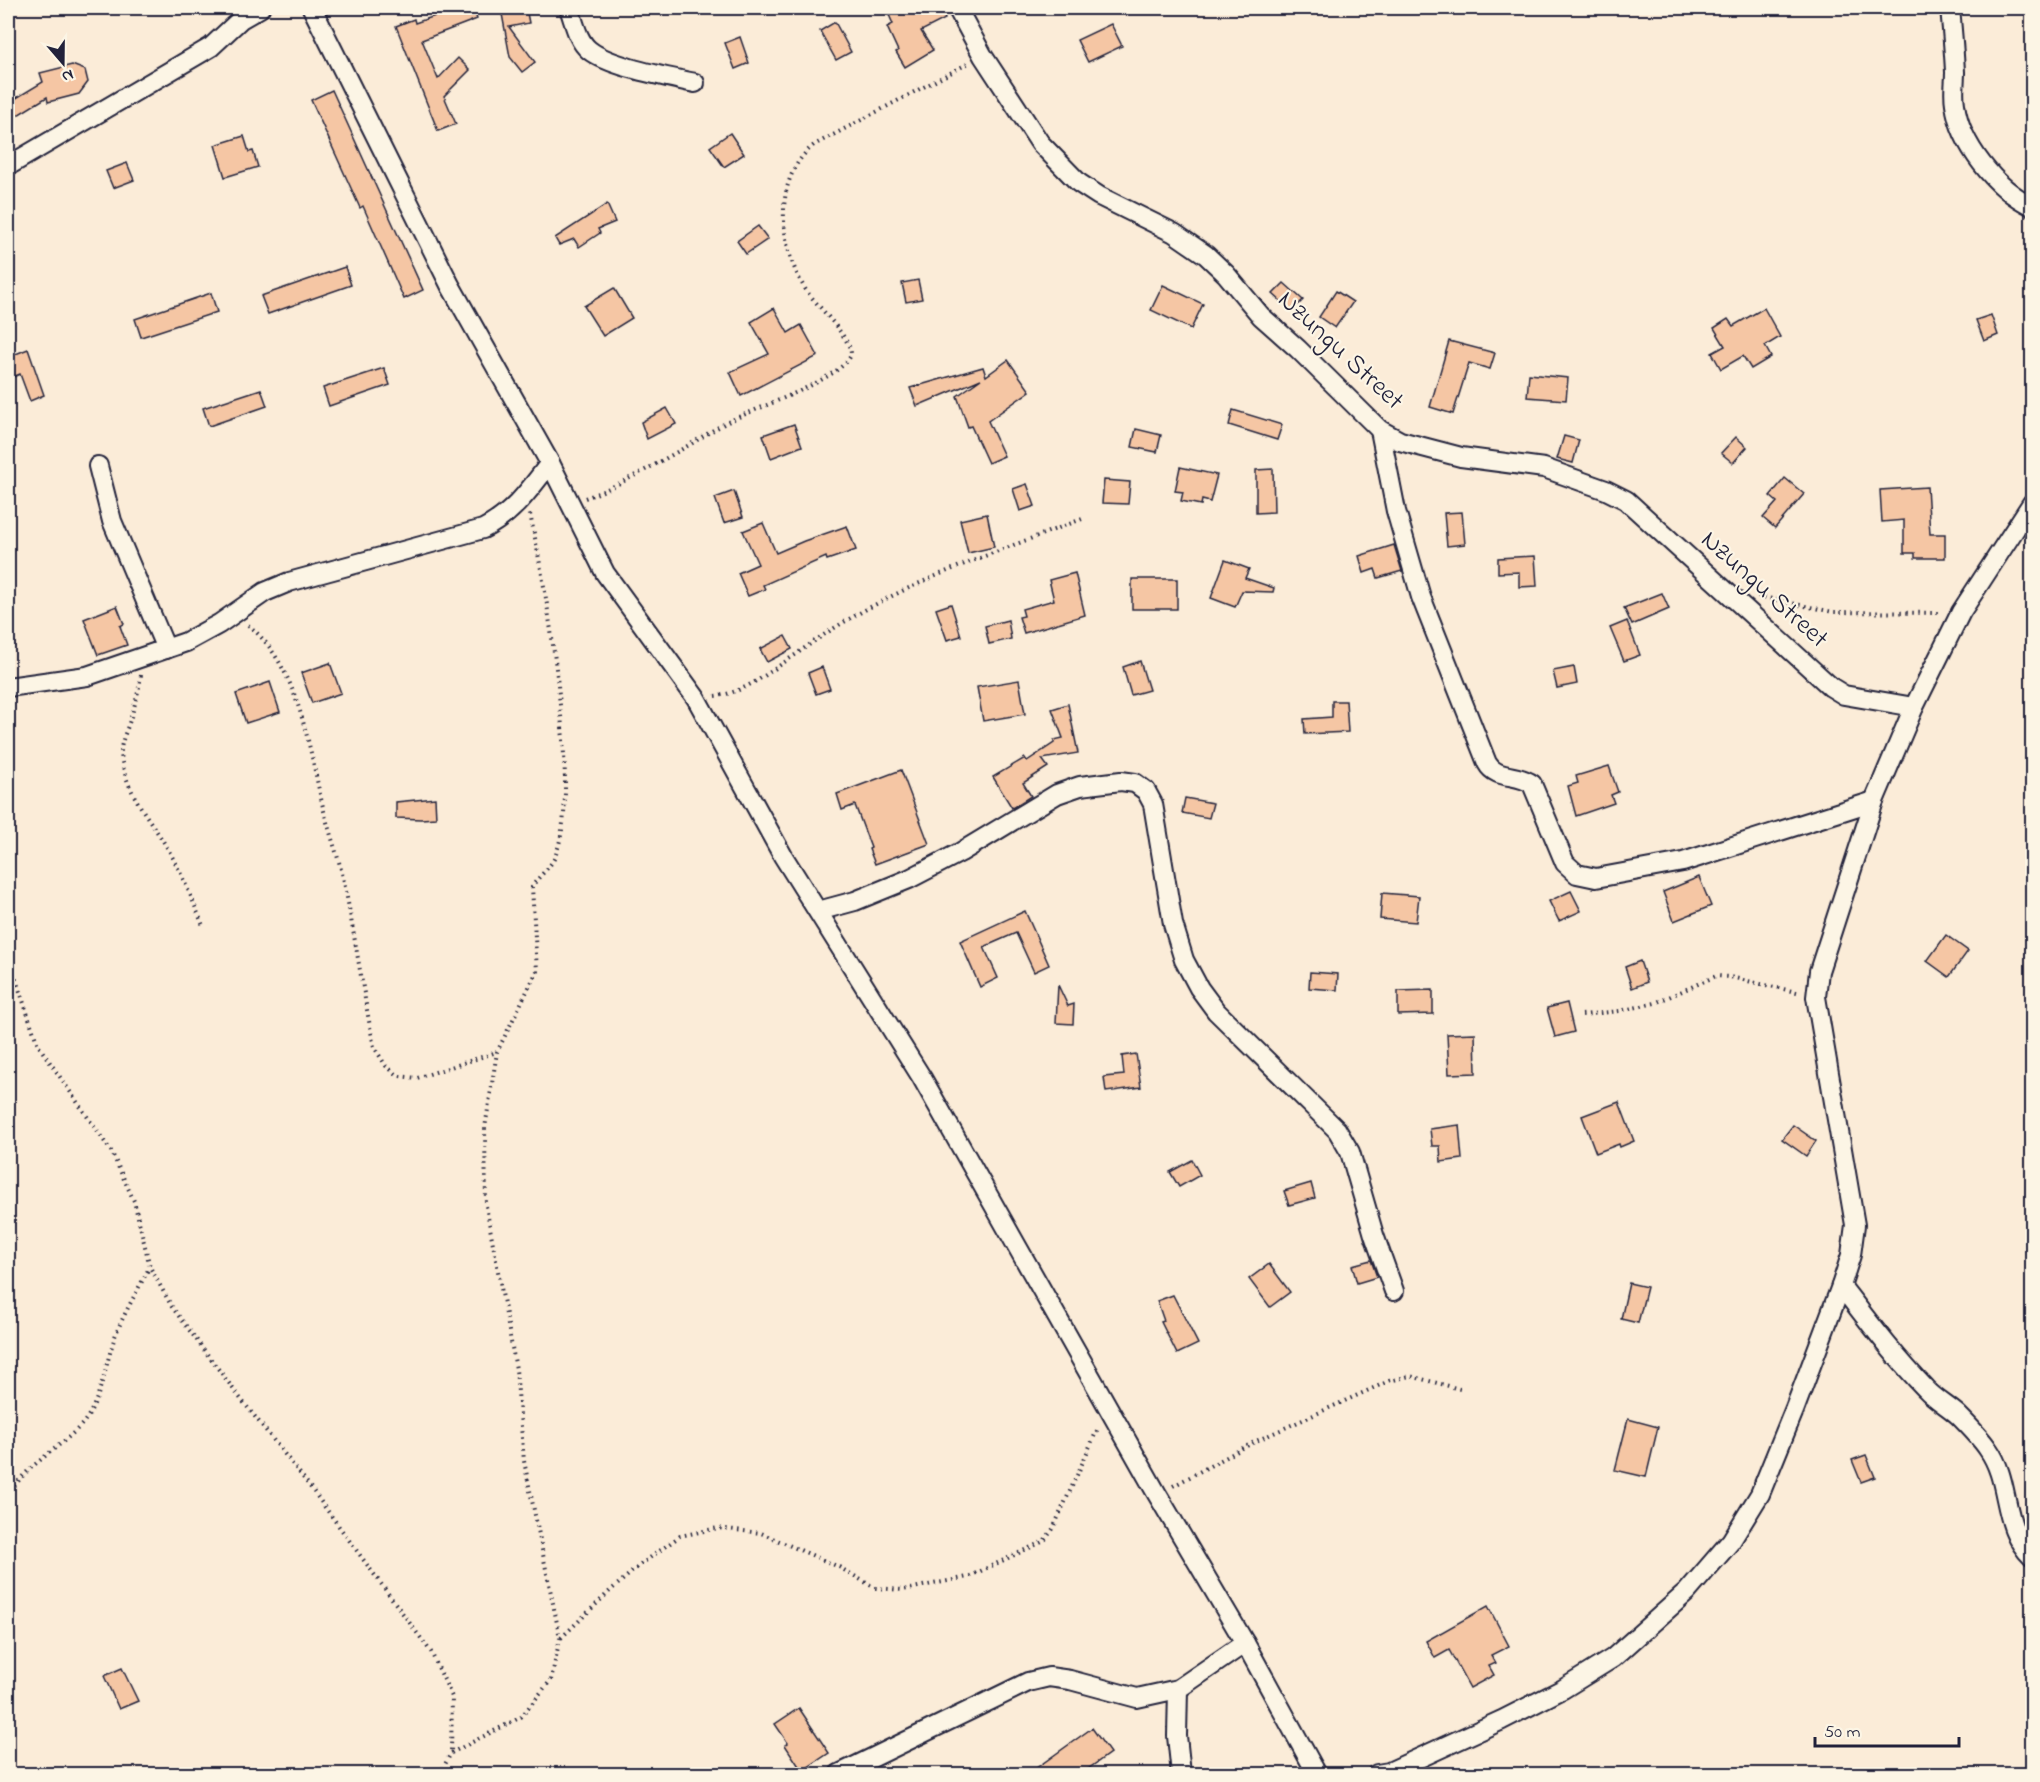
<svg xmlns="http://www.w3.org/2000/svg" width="2040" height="1782" viewBox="0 0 2040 1782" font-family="'Indie Flower',sans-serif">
<rect width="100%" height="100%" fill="#fbecd8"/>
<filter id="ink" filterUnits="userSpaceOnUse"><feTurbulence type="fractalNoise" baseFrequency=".0167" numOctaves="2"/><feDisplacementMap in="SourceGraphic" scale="12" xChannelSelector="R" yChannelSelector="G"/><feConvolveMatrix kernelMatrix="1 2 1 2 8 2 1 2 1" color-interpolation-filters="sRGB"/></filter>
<g filter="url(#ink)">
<g fill="#f5c6a4" stroke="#22223b" stroke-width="1.5">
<path d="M458 8H473L477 19 422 40 438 79 458 58 470 70 444 96 456 124 438 131 396 26 414 19 415 23Z"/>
<path d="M508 8H526L529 23 509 27 535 62 522 72 510 57 502 14Z"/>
<path d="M886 8H939L945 19 921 31 933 50 905 67 896 52 898 51 887 27 893 24Z"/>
<path d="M835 22 851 52 836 60 820 31Z"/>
<path d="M1111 24 1122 46 1088 62 1077 40Z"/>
<path d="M740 37 749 63 735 69 725 43Z"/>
<path d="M72 65 85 70 88 82 79 94 48 102 47 97 8 121V103L43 82 40 73Z"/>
<path d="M332 90 423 290 404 299 363 206 360 208 311 100Z"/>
<path d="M730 133 744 154 724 167 710 147Z"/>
<path d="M244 136 249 152 253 151 258 167 225 177 215 145Z"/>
<path d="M127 163 134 180 113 188 106 171Z"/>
<path d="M607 204 615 222 598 229 600 233 579 247 574 239 559 245 555 238Z"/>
<path d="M758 226 768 239 746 254 737 241Z"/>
<path d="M345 267 351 285 268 314 261 296Z"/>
<path d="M918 280 922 299 906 302 902 283Z"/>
<path d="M1284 283 1303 300 1292 311 1273 294Z"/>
<path d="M1163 285 1203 304 1191 329 1151 310Z"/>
<path d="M614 288 632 318 603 336 584 306Z"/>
<path d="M1336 291 1353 302 1335 328 1319 317Z"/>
<path d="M211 293 217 312 141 337 135 319Z"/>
<path d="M774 308 788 333 801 325 818 356 741 396 730 372 769 354 751 322Z"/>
<path d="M1764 308 1780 337 1765 346 1771 357 1751 369 1743 356 1721 369 1712 353 1725 346 1714 328 1728 319 1733 326Z"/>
<path d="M1991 315 1998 335 1984 341 1976 320Z"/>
<path d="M1449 341 1495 353 1490 369 1469 363 1453 414 1430 407Z"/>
<path d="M28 349 44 395 30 401 20 374 8 379V357Z"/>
<path d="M1008 360 1030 391 988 421 1004 456 988 463 971 426 968 427 957 396 981 379 917 406 910 388 983 367 986 376Z"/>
<path d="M384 368 390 385 329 406 323 388Z"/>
<path d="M1529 374 1568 378 1566 400 1527 397Z"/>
<path d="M261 389 267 406 209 426 203 408Z"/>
<path d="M667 408 676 424 647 439 641 422Z"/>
<path d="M1233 410 1282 425 1277 440 1229 425Z"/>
<path d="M794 424 802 446 771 458 763 435Z"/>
<path d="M1136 429 1161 435 1157 452 1132 447Z"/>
<path d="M1564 436 1579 440 1573 463 1557 459Z"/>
<path d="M1736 437 1747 447 1733 463 1721 453Z"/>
<path d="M1180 467 1217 475 1210 502 1202 500 1201 505 1181 501 1183 492 1175 491Z"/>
<path d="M1273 469 1274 512 1256 513V470Z"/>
<path d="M1785 478 1804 494 1775 528 1763 518 1777 502 1770 496Z"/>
<path d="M1104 480 1130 482 1128 504 1102 503Z"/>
<path d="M1027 484 1035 506 1020 511 1013 489Z"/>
<path d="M1927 487 1930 534H1945V558H1915V553H1904V520L1882 522 1880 490Z"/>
<path d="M734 491 743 517 724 523 715 498Z"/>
<path d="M1462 512 1465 544 1447 546 1444 513Z"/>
<path d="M987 514 994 547 968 553 960 520Z"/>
<path d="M763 523 776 553 804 541 847 526 856 550 827 560 826 557 763 585 765 589 748 596 738 573 758 564 743 531Z"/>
<path d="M1394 545 1402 571 1378 578 1375 569 1364 573 1359 556Z"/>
<path d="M1535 556 1537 586 1519 587V572L1498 573V558Z"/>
<path d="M1225 560 1249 569 1245 578 1274 588 1273 592 1242 591 1235 607 1211 598Z"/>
<path d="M1075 573 1085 615 1024 633 1019 617 1024 616 1022 609 1054 600 1049 580Z"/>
<rect x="1132" y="579" width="45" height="30"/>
<path d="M1662 593 1669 609 1632 625 1624 608Z"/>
<path d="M951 604 961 636 947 640 936 609Z"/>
<path d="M117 606 124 624 120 626 127 645 98 655 84 619Z"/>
<path d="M1008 620 1011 639 989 644 985 626Z"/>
<path d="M1627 621 1640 655 1624 661 1610 628Z"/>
<path d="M785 636 792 649 767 662 760 649Z"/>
<path d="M1140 661 1149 690 1131 695 1123 667Z"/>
<path d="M330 663 341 693 312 703 301 673Z"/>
<path d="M822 667 830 689 816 694 808 673Z"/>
<path d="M1574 667 1577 684 1557 688 1553 671Z"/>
<path d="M1019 680 1025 714 983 721 977 687Z"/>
<path d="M270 682 280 712 246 723 236 694Z"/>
<path d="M1332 701H1346L1348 732 1305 734 1304 719 1332 717Z"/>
<path d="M1068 704 1078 753 1042 759 1048 767 1023 783 1031 796 1012 808 993 777 1025 758 1027 761 1054 743V740L1063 738 1052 709Z"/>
<path d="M1609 766 1618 792 1611 795 1614 803 1576 816 1568 786 1578 783 1576 776Z"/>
<path d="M901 770 929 844 875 864 869 849 871 848 855 805 842 810 837 794Z"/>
<path d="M435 798 436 818 421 819 396 818V802Z"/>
<path d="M1185 798 1213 803 1209 818 1182 813Z"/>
<path d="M1699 877 1711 906 1674 921 1663 892Z"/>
<path d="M1571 891 1581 911 1559 921 1549 901Z"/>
<path d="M1382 893 1419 896 1416 922 1380 919Z"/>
<path d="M1025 911 1049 965 1034 972 1016 933 984 947 998 978 980 987 960 941Z"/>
<path d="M1946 935 1968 951 1949 977 1927 961Z"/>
<path d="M1640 961 1647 982 1632 988 1625 967Z"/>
<path d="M1310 972 1338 974 1337 990 1309 988Z"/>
<path d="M1058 985 1068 1006 1074 1004 1073 1024 1056 1023Z"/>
<path d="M1433 990V1014L1398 1015V991Z"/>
<path d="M1567 1003 1574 1032 1555 1037 1547 1008Z"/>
<path d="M1475 1033 1476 1073 1449 1074 1447 1034Z"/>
<path d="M1136 1054 1141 1087 1106 1092 1104 1077 1124 1075 1122 1056Z"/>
<path d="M1619 1102 1634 1141 1620 1147 1619 1144 1596 1153 1582 1116Z"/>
<path d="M1459 1125 1462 1159 1441 1162 1440 1146H1432L1430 1129Z"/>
<path d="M1793 1125 1816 1141 1806 1156 1782 1139Z"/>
<path d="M1192 1160 1200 1175 1179 1187 1170 1172Z"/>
<path d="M1311 1183 1315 1198 1289 1205 1284 1191Z"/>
<path d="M1371 1260 1377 1277 1357 1283 1352 1265Z"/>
<path d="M1269 1264 1290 1292 1270 1307 1249 1279Z"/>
<path d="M1629 1283 1647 1287 1638 1323 1621 1319Z"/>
<path d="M1173 1295 1198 1344 1177 1354 1161 1322 1164 1321 1157 1301Z"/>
<path d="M1628 1419 1658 1427 1646 1477 1615 1470Z"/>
<path d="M1866 1455 1875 1477 1861 1482 1852 1460Z"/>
<path d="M1488 1606 1509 1646 1491 1655 1496 1663 1489 1666 1494 1675 1470 1688 1449 1650 1435 1658 1426 1641Z"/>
<path d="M122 1668 138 1701 119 1709 104 1676Z"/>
<path d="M799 1708 829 1753 802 1771 785 1745 788 1743 775 1724Z"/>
<path d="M1092 1728 1110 1753 1081 1774H1028Z"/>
</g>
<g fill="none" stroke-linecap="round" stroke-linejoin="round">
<g stroke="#22223b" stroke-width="22">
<g id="minor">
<path d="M312 8 450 285 550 463 605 573 696 698 783 856 922 1078 1157 1494 1245 1643 1317 1774"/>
<path d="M569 8C574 21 577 40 589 50 610 67 668 77 695 83"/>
<path d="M957 8 983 56 1040 143 1079 183 1099 196 1174 233 1206 255 1226 274 1261 316 1298 349 1380 430 1400 441 1461 457 1544 468 1606 490 1626 500 1831 687 1844 695 1914 707"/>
<path d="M1950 8C1952 29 1954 50 1955 72 1955 82 1953 93 1955 104 1960 144 1996 189 2032 206"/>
<path d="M8 166 211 47 241 19 260 8"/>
<path d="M1380 430 1396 511 1421 597 1487 763C1496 780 1518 773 1532 784L1565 863 1577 874 1596 878 1683 862 1874 801"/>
<path d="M98 466 112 521 166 649"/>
<path d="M8 687 87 676 186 642 219 624 265 592 289 582 483 529C513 514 530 489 550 463"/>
<path d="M818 911 855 901 909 879 961 852 1057 794 1080 786 1121 781 1135 783 1146 791 1153 804 1173 924 1184 960 1199 988 1216 1011 1337 1130 1350 1152 1374 1235 1394 1291"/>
<path d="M1841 1286C1868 1321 1895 1357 1926 1389 1935 1399 1948 1406 1958 1415 1968 1425 1980 1437 1988 1449 2012 1483 2000 1525 2032 1557"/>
<path d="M1178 1689 1177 1736 1181 1774"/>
<path d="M839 1774 1028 1682 1049 1677 1070 1680 1137 1698 1178 1689 1245 1643"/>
<path d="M1377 1774 1389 1772 1502 1720 1563 1689 1613 1658 1687 1592 1731 1541 1760 1494 1795 1408 1841 1286 1851 1255 1855 1225 1816 997 1819 971 1874 801 1914 707 1961 612 2032 503"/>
</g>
</g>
<g stroke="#22223b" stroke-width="4" stroke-dasharray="1.5 4.5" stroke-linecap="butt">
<path d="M585 498C623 484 656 464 691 444 705 435 719 426 734 419 760 407 837 380 850 357 858 344 811 300 804 287 779 246 772 178 814 145L969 63"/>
<path d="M1758 596 1833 612 1941 613"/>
<path d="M248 625C300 666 309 751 324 811 330 835 339 858 344 882 355 937 363 992 374 1047L386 1066 399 1076 417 1078 497 1052"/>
<path d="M141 675C139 690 135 705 130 720 127 730 121 741 121 751 122 785 145 813 163 841 180 868 192 899 204 928"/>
<path d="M715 696C746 693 770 671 795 655 814 641 835 627 856 615 924 576 1008 548 1082 519"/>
<path d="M8 956 38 1045 111 1151 134 1201 150 1267 172 1307 237 1394 305 1480 431 1652 452 1697 451 1753"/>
<path d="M1582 1015 1620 1011 1655 1003 1716 976 1730 977 1801 993"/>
<path d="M1173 1486 1256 1441 1389 1381 1410 1376 1464 1390"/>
<path d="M8 1496C25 1465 60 1449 83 1423 102 1401 106 1357 118 1329 127 1308 139 1288 149 1268"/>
<path d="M561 1638 610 1591 640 1565 680 1536 718 1528 761 1533 839 1567 875 1588 903 1590 968 1577 1044 1541 1053 1529 1098 1428"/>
<path d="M440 1774 451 1753 521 1717 551 1680 560 1638 524 1461 516 1369 486 1206 485 1128 497 1052 537 971 532 887C538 876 552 867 556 854 569 818 565 765 562 727 556 655 545 584 530 514"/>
</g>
<use href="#minor" stroke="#fcf5e5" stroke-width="18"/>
</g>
</g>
<g text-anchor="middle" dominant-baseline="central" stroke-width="4.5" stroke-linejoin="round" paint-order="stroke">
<g font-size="27" fill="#22223b" stroke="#fcf5e5">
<text transform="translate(1340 351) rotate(43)">Nzungu Street</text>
<text transform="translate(1764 590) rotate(42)">Nzungu Street</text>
</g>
</g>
<rect width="2040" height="1782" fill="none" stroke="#fcf5e5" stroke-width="30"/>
<rect x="15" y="15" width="2010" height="1752" fill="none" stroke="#22223b" stroke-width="2" filter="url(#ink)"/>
<g transform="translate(63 63) rotate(160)" stroke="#fcf5e5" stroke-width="4.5" paint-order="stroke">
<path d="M0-4.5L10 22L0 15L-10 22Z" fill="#22223b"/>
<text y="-9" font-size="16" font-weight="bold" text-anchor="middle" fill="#22223b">N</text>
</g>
<path d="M1815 1737v9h144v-9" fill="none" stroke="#22223b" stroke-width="3"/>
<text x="1824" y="1737" font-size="18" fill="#22223b" stroke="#fcf5e5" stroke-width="4.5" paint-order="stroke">50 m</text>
</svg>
